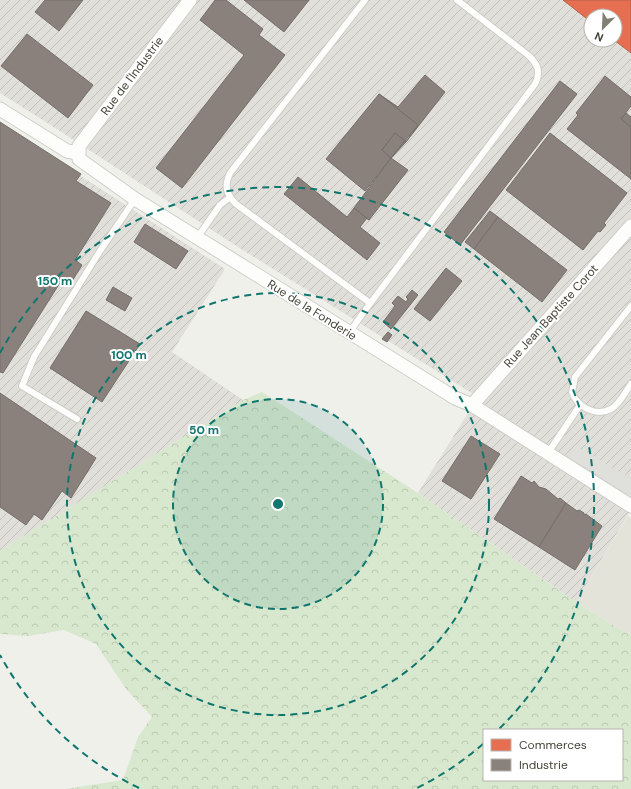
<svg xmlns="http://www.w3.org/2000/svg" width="631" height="789" viewBox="0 0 631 789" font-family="'DM Sans',sans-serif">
<defs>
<pattern id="industrial-furrows" width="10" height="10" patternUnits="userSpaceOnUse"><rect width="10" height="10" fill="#e0dfd9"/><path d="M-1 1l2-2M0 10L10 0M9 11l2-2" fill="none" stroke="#c2c1bb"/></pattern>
<pattern id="forest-crowns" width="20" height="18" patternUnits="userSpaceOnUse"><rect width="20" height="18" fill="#d8e8ce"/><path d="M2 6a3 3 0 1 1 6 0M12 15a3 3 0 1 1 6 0" fill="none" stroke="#bbc8b2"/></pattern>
</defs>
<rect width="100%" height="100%" fill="#f0f0eb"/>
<path fill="#e3e3da" d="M628 516 631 518V636L576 602Z"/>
<g fill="url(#industrial-furrows)" fill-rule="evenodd">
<path d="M0 0H631V510L576 602 418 493 478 397 238 247 46 122 0 93ZM591 16H615V40H591Z"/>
<path d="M0 124 225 269 172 352 243 400 0 551Z"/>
</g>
<path fill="url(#forest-crowns)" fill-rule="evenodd" d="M262 392 418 493 576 602 631 636V789H65L123 780 138 737 152 717 126 689 96 644 64 630 28 636 0 634V551L243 400ZM484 730H622V780H484Z"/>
<path fill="#dfdfdb" d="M575 445 631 479V496L568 457Z"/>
<path fill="#e76f51" stroke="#b6624a" d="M563 0H631V53L614 40 615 16H591V22Z"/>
<g fill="#8a817c" stroke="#756e68">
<path d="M45 0H83L59 31 35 12Z"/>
<path d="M215 0H226L263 29 259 35 285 55 182 188 156 168 244 55 200 20Z"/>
<path d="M244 0H309L284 32Z"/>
<path d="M27 34 93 85 68 118 1 66Z"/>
<path d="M425 75 445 92 406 142 418 125 379 94 398 107Z"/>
<path d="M605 76 631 97V106L621 119 631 127V179L567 129 578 115 576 113Z"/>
<path d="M560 81 577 94 460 245 444 232Z"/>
<path d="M379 94 418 125 405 141 395 133 382 150 391 158 365 191 326 159Z"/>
<path d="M626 113 631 117V127L621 119Z"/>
<path d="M0 122 81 174 76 181 111 203 75 260 82 265 71 283 63 278 3 373 0 372Z"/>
<path d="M395 133 405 141 391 158 382 150Z"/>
<path d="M550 133 627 193 604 223 606 225 600 232 598 231 583 250 506 190Z"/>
<path d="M405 141 406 142 391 158Z"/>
<path d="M391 158 408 170 369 220 354 208Z"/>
<path d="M298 177 347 217 354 208 369 220 367 218 360 227 380 243 367 260 284 194Z"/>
<path d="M490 211 498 217 474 249 465 242Z"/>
<path d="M498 217 567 270 542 302 474 249Z"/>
<path d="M145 224 188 251 176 269 134 242Z"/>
<path d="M446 268 462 281 430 321 414 309Z"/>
<path d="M113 287 132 298 125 311 106 300Z"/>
<path d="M412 290 418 295 391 329 383 322 395 306 392 303 398 296 406 302 408 299 406 297Z"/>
<path d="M86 311 140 344 102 402 50 368Z"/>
<path d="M388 332 392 335 387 342 382 339Z"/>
<path d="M0 393 96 458 71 498 62 491 42 520 34 514 26 525 0 507Z"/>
<path d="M471 436 500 454 471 499 442 481Z"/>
<path d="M521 476 532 483 534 481 539 487 546 489 558 499 560 498 566 503 539 547 494 519Z"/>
<path d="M566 503 577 511 579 510 584 513V515L586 514 602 526 575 570 539 547Z"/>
</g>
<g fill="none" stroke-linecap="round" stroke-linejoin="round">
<g stroke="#cecec9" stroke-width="8">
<g id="service">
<path d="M365 0 230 173C224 186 226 194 236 204L370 303"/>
<path d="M197 238 220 205 229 198"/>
<path d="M631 306 575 377 572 392C577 407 596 417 611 409 620 404 625 392 631 384"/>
<path d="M349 333 363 313 535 84C541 72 538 64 528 55L457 0"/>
<path d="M77 419 22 386 34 357 100 251 135 199"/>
<path d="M548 453 580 405"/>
</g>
</g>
<g stroke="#cecec9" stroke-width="15">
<g id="minor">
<path d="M190 0 79 146V159L135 199 455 398 472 405 631 506"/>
<path d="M0 109 67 151 78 153"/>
<path d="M472 405 631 226"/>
</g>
</g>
<use href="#service" stroke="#fdfdfc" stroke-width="6"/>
<use href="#minor" stroke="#fdfdfc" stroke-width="13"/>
</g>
<circle cx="278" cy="504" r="105" fill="#0f766e" fill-opacity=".12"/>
<g fill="none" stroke="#0f766e" stroke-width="2" stroke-dasharray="7 5">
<circle cx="278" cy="504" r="105"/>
<circle cx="278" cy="504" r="211"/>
<path d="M483 744A316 316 0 0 1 417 788M139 788A316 316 0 0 1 0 655M0 353A316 316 0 1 1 499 729"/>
</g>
<g text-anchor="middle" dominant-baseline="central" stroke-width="4" stroke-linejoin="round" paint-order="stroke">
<g font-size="12" fill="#454338" stroke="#fff">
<text transform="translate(132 76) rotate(-53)">Rue de l'Industrie</text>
<text transform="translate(312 310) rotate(32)">Rue de la Fonderie</text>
<text transform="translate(551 316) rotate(-48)">Rue Jean Baptiste Corot</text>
</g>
</g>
<circle cx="278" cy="504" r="6" fill="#0f766e" stroke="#fff" stroke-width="2"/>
<g font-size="12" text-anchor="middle" font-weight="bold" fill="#0f766e" stroke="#fff" stroke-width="4" stroke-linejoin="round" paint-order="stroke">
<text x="55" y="285">150 m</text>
<text x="129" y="359">100 m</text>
<text x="204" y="434">50 m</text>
</g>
<rect x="483" y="729" width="140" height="52" fill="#ffffff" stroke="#b5b4af"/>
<rect x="491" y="739" width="20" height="12" fill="#e76f51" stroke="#b5b4af"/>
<text x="519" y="749" font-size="12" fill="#454338">Commerces</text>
<rect x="491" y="759" width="20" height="12" fill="#8a817c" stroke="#b5b4af"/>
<text x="519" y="769" font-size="12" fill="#454338">Industrie</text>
<g transform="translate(603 28) rotate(204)"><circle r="19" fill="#ffffff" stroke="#b5b4af"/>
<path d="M0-3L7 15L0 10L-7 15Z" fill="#818077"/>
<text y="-6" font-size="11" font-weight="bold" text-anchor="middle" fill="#454338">N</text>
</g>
</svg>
